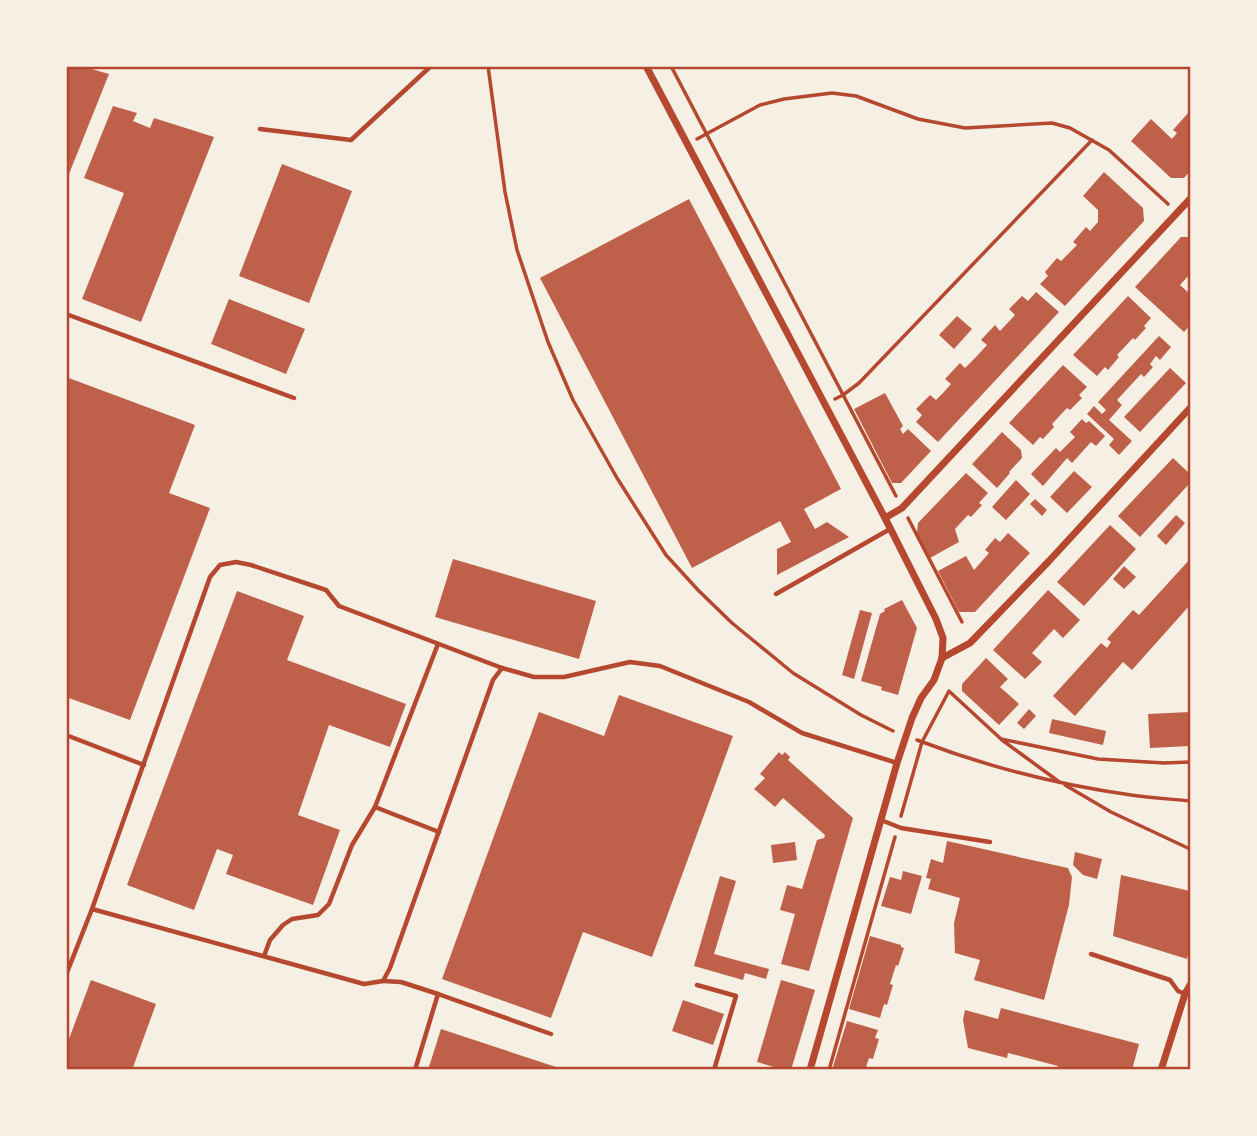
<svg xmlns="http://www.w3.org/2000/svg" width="1257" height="1136" viewBox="0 0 1257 1136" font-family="Signika,sans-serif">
<rect width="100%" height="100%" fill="#f6efe4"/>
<g fill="#bf614a">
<path d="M66 66H81L109 74 67 179Z"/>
<path d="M113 106 137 113 133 121 150 128 154 118 214 137 141 322 82 299 124 193 84 178Z"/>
<path d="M1188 113 1190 115V171L1184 178H1171L1131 141 1151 119 1172 139 1177 133 1173 130Z"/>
<path d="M282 164 352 191 309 303 239 276Z"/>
<path d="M1104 172 1143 208 1144 221 1065 306 1040 284 1048 276 1045 272 1057 258 1061 261 1077 245 1073 242 1086 227 1090 231 1098 222V210L1083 196Z"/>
<path d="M689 199 841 489 804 509 815 529 827 522 849 537 777 575V549L791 542 780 521 692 568 540 278Z"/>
<path d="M1181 237H1190V274L1180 285 1190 294V325L1184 332 1135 287Z"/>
<path d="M1036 292 1059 312 938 442 916 422 922 415 916 409 930 395 936 400 943 393 951 384 945 379 960 363 965 368 976 357 987 345 981 340 995 325 1000 331 1015 315 1009 309 1022 296 1028 301Z"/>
<path d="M1128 296 1151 318 1144 326 1146 328 1135 340 1133 338 1117 355 1119 357 1108 370 1105 367 1097 376 1073 355Z"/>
<path d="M229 299 305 329 286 374 211 344Z"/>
<path d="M957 316 972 329 954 349 939 335Z"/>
<path d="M1159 336 1171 347 1160 360 1156 356 1150 364 1153 367 1144 377 1141 374 1117 400 1122 405 1109 420 1132 441 1119 455 1109 445 1114 439 1087 414 1094 406 1102 414 1106 410 1098 402Z"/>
<path d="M1063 365 1087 387 1079 395 1082 398 1070 410 1067 408 1052 424 1054 427 1043 439 1040 437 1033 445 1009 423Z"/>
<path d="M1170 368 1186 383 1140 432 1124 417Z"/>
<path d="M66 377 195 425 169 493 210 508 130 720 66 697Z"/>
<path d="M885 393 903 426 900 429 903 434 908 429 931 451 901 483H892L854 409Z"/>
<path d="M1082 419 1086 423 1089 421 1105 436 1096 446 1091 442 1072 463 1067 458 1043 486 1031 474 1056 448 1060 452 1075 437 1070 432Z"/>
<path d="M1002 432 1021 450 1022 458 1009 472 1010 473 997 488 972 464Z"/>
<path d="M1173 458 1190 474V483L1140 537 1118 516Z"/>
<path d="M1074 471 1092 487 1067 513 1050 497Z"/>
<path d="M966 473 988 493 979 503 982 505 971 517 968 515 955 529 959 542 930 558 917 533 918 523Z"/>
<path d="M1016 480 1030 494 1006 520 992 507Z"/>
<path d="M1035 499 1047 510 1042 516 1030 504Z"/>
<path d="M1176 515 1185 523 1166 545 1157 536Z"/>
<path d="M1110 525 1136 549 1084 606 1057 582Z"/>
<path d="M1008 533 1030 553 975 612H959L938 571 966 556 974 570 989 553 985 550 995 538 1000 542Z"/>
<path d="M453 559 596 601 579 659 435 617Z"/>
<path d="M1190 559V605L1132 670 1123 662 1075 716 1053 696 1101 643 1107 648 1111 642 1107 639 1133 610 1139 615Z"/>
<path d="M1124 566 1136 577 1124 589 1113 579Z"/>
<path d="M1048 590 1080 620 1063 638 1054 629 1032 653 1042 662 1025 679 993 650Z"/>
<path d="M237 591 304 616 287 660 406 704 390 747 329 725 298 815 340 830 313 905 226 874 233 855 217 849 194 910 127 885Z"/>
<path d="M902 600 917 628 898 695 881 690 882 687 861 681 880 614 885 611 884 609Z"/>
<path d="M860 610 872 613 854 679 842 675Z"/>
<path d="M986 658 1008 679 1000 687 1019 704 999 725 962 691V684Z"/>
<path d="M619 695 733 736 652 957 583 932 551 1018 442 979 539 712 604 736Z"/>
<path d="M1029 709 1036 716 1024 729 1017 723Z"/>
<path d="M1190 712V746L1150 748 1148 714Z"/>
<path d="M1052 719 1106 731 1103 745 1049 733Z"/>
<path d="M779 752 782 755 785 752 790 757 788 760 853 818 809 971 781 964 795 914 780 910 787 885 802 889 817 840 824 838 825 835 783 798 775 807 754 789 765 778 760 774Z"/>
<path d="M947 841 1068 868 1072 877 1069 905 1044 1000 974 980 980 960 955 953 954 923 960 898 928 889 931 879 926 878 931 859 943 863Z"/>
<path d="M795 842 797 860 773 863 771 845Z"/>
<path d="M1075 852 1102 859 1097 879 1083 875 1073 865Z"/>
<path d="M903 871 922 876 911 914 881 906 890 877 901 880Z"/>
<path d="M1121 875 1190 891V945L1187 959 1113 936Z"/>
<path d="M720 876 736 881 714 954 769 969 766 979 745 973 743 980 694 966Z"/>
<path d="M870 936 901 945V947L904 948 898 966 896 965 890 984 893 985 887 1005 884 1004 880 1018 849 1009Z"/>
<path d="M91 980 156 1004 132 1070H66V1047Z"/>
<path d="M781 980 815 990 791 1070H784L757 1062Z"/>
<path d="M683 1000 724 1014 713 1045 672 1031Z"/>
<path d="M1001 1008 1139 1044 1132 1070H1057L1058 1066 1008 1053 1007 1058 968 1048 963 1020 965 1010 998 1019Z"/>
<path d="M847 1021 878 1030 875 1038 879 1039 873 1059 869 1058 865 1070H832Z"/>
<path d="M441 1029 562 1069V1070H428Z"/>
</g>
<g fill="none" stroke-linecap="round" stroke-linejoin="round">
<g stroke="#b5482f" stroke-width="3.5">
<path d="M488 66 505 192 517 250 548 342 573 400 617 478 666 555 698 590 732 623 793 673 861 715 893 731"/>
<path d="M671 66 896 496"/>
<path d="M697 139 760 105 784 99 832 93 856 96 918 119 965 128 1052 123 1070 128 1109 150 1168 204"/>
<path d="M835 399 843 395 859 383 1092 140"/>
<path d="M908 518 962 622"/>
<path d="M950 692 1001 739 1098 759 1164 763 1190 762"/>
<path d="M917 740C985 766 1059 785 1131 795 1151 798 1171 799 1190 801"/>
<path d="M1002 740 1058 781"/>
<path d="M1065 785 1111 812 1190 849"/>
<path d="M901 816 922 742 949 691"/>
<path d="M829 1070 895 837"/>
</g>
<g stroke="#b5482f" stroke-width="4.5">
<path d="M260 129 351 140 431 66"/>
<path d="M66 314 294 398"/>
<path d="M776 594 890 529"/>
<path d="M438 644 375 807 439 832"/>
<path d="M66 735 144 765"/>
<path d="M881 820 901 828 990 842"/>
<path d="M92 909 364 984 383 981 390 968 493 680 502 668"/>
<path d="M1091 954 1170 980 1178 991 1185 994"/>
<path d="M264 956 270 940 283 925 292 919 318 915 329 904 352 845 375 807"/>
<path d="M66 975 92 909 210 577 220 565 236 562 251 565 326 590 339 606 502 668 534 677H564L630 662 660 666 749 702 802 733 897 763"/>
<path d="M383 981 401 982 438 994 551 1034"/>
<path d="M697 985 736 996 714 1070"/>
<path d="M415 1070 438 994"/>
</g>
<g stroke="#b5482f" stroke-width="7">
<path d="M646 66 885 518 936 619 943 638 942 658 934 680 921 698 912 718 897 763 810 1070"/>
<path d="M885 518 902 508 1190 199"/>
<path d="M942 658 970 643 1049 561 1190 408"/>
<path d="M1161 1070 1185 994 1190 985"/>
</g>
</g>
<rect width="1257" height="1136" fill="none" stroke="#f6efe4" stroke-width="136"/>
<rect x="68" y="68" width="1121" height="1000" fill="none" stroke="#b5482f" stroke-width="2.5"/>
</svg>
